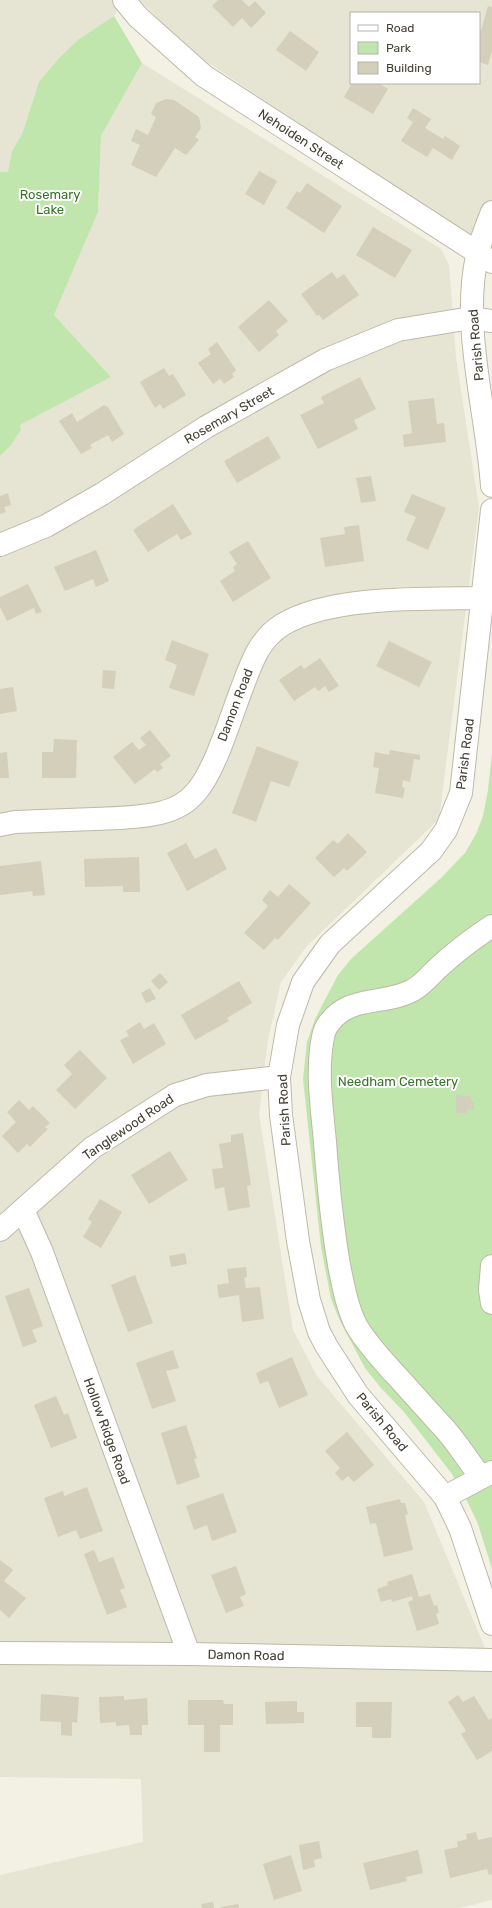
<svg xmlns="http://www.w3.org/2000/svg" width="492" height="1908" viewBox="0 0 492 1908" font-family="Rubik,sans-serif">
<rect width="100%" height="100%" fill="#f2f1e4"/>
<g fill="#e6e4d2" fill-rule="evenodd">
<path d="M0 0H122L114 16 79 39 59 58 39 82 22 134 12 151 8 173 0 172Z"/>
<path d="M140 0H492V247L425 207 186 48ZM351 13H479V83H351Z"/>
<path d="M142 63 441 249 449 265 456 358 479 507 439 819 306 947 281 982 268 1040 259 1114 293 1330 317 1376 424 1502 492 1665V1900L459 1908H0V1875L143 1842 141 1779 0 1777V456L11 445 21 430 20 425 111 377 54 315 98 212 101 136Z"/>
</g>
<g fill="#c1e6ad">
<path d="M114 16 142 63 101 136 98 212 54 315 111 377 20 425 21 430 11 445 0 456V172H8L12 151 22 134 39 82 59 58 79 39Z"/>
<path d="M492 753V1569L478 1524 468 1503 452 1474 404 1412 381 1388 365 1368 340 1321 331 1299 321 1247 303 1079 307 1042 315 1019 338 975 351 959 441 878 465 853 476 834 483 816 488 790Z"/>
</g>
<g fill="#d3cfba">
<path d="M218 0H242L249 7 255 1 266 13 251 28 242 18 233 27 212 6Z"/>
<path d="M488 6 492 7V51L488 65 479 62V30L481 31Z"/>
<path d="M290 31 319 52 306 71 276 50Z"/>
<path d="M352 83H378L388 89 373 114 344 97Z"/>
<path d="M166 99 174 100 199 117 201 128 195 137 199 140 186 155 175 148 156 177 131 165 140 145 131 141 136 129 148 135 156 117 151 114 156 103Z"/>
<path d="M413 108 431 119 425 128 443 139 445 136 460 146 452 160 433 148 427 157 401 141 413 122 407 118Z"/>
<path d="M259 171 277 181 264 205 245 194Z"/>
<path d="M307 183 342 206 324 233 286 208 297 191 300 193Z"/>
<path d="M373 227 412 250 395 278 356 255Z"/>
<path d="M332 272 337 279 344 274 359 295 323 320 319 315 317 316 301 294Z"/>
<path d="M269 300 288 321 276 331 279 335 259 352 238 327Z"/>
<path d="M217 342 236 370 232 374 234 377 224 384 220 379 213 384 198 363 211 354 208 349Z"/>
<path d="M164 368 169 376 173 374 186 395 163 409 160 404 155 408 140 382Z"/>
<path d="M360 377 376 409 354 420 358 429 318 449 300 415 324 403 321 397Z"/>
<path d="M434 398 437 424 444 423 446 442 404 447 403 435 412 433 408 401Z"/>
<path d="M104 405 108 407 124 434 112 442 108 435 90 445 92 448 81 454 59 421 72 413 77 422Z"/>
<path d="M268 436 281 458 237 483 224 461Z"/>
<path d="M371 476 376 501 361 503 356 478Z"/>
<path d="M8 493 11 505 4 507 6 512 0 514V496Z"/>
<path d="M412 494 446 508 428 550 406 540 416 517 404 512Z"/>
<path d="M173 504 192 534 181 540 177 534 148 552 133 530Z"/>
<path d="M359 525 364 561 325 567 320 538 345 534 344 527Z"/>
<path d="M248 541 271 578 233 602 220 581 235 571 233 567 237 564 229 552Z"/>
<path d="M96 550 109 581 96 587 93 579 65 591 54 567Z"/>
<path d="M28 584 42 612 36 614 34 608 7 621 0 607V597Z"/>
<path d="M172 640 209 654 194 696 169 688 177 665 165 660Z"/>
<path d="M389 641 432 662 419 687 376 666Z"/>
<path d="M320 658 339 686 329 692 325 686 318 691 315 687 294 701 279 680 301 665 304 669Z"/>
<path d="M103 670 116 671 114 689 102 688Z"/>
<path d="M13 687 17 711 0 714V689Z"/>
<path d="M150 730 171 756 160 764 163 768 157 772 155 769 135 784 113 757 132 742 139 750 146 745 140 738Z"/>
<path d="M54 739 77 740 76 778H42V752H53Z"/>
<path d="M257 746 299 762 289 787 271 781 256 822 232 813Z"/>
<path d="M390 750 420 755V760L414 759 410 782 403 780 402 787 405 788 403 798 375 793 379 768 373 767 375 752 389 755Z"/>
<path d="M7 752 9 778H0V753Z"/>
<path d="M348 833 367 852 347 871 344 868 334 877 315 858 333 840 338 844Z"/>
<path d="M186 843 195 859 216 848 227 869 187 891 167 853Z"/>
<path d="M139 857 140 892H123V886L85 887 84 859Z"/>
<path d="M41 861 45 895 33 896 32 891 0 895V866Z"/>
<path d="M289 884 311 903 278 940 275 938 264 950 244 933 268 906 262 900 270 890 278 897Z"/>
<path d="M160 973 168 982 159 990 151 981Z"/>
<path d="M239 981 252 1003 227 1018 229 1021 195 1040 181 1015Z"/>
<path d="M150 988 156 999 146 1003 141 993Z"/>
<path d="M140 1022 144 1029 154 1023 166 1044 133 1064 120 1040 129 1036 126 1031Z"/>
<path d="M80 1050 107 1078 75 1109 56 1090 72 1074 64 1065Z"/>
<path d="M456 1095 471 1096V1101H474V1110L467 1109V1113H456Z"/>
<path d="M19 1100 29 1110 33 1106 50 1123 45 1127 48 1129 30 1147 27 1144 18 1153 2 1136 16 1122 7 1112Z"/>
<path d="M243 1133 251 1185 247 1186 250 1207 228 1211 224 1187 215 1189 212 1169 223 1168 219 1144 231 1142V1135Z"/>
<path d="M170 1151 188 1180 149 1204 131 1175Z"/>
<path d="M100 1199 122 1212 101 1248 83 1237 92 1222 88 1219Z"/>
<path d="M185 1253 187 1264 171 1267 169 1256Z"/>
<path d="M246 1267 247 1277 244 1278 246 1288 260 1287 264 1319 242 1322 239 1295 219 1298 217 1285 229 1283 227 1269Z"/>
<path d="M135 1275 153 1323 128 1332 111 1285Z"/>
<path d="M29 1288 43 1326 32 1330 37 1342 23 1347 5 1296Z"/>
<path d="M173 1350 179 1368 166 1371 176 1401 152 1409 136 1363Z"/>
<path d="M292 1357 308 1395 279 1408 268 1381 260 1384 256 1373Z"/>
<path d="M56 1396 64 1415 68 1413 77 1438 51 1448 34 1405Z"/>
<path d="M186 1425 197 1458 194 1459 200 1477 177 1485 161 1433Z"/>
<path d="M347 1432 374 1465 354 1482 348 1476 342 1481 335 1473 340 1468 325 1451Z"/>
<path d="M87 1487 103 1531 80 1539 76 1530 58 1537 44 1498 63 1491 64 1496Z"/>
<path d="M223 1493 237 1532 212 1541 207 1525 194 1530 186 1506Z"/>
<path d="M400 1499 401 1503H405L408 1514 405 1515 413 1550 384 1557 376 1523 370 1524 366 1507Z"/>
<path d="M94 1550 99 1562 113 1557 125 1588 120 1590 127 1607 107 1615 84 1554Z"/>
<path d="M0 1560 13 1570 4 1581 26 1598 9 1618 0 1610Z"/>
<path d="M236 1566 246 1594 240 1597 244 1606 226 1613 211 1575Z"/>
<path d="M412 1574 419 1597 430 1594 434 1606 437 1605 439 1613 436 1614 439 1624 417 1631 408 1602 413 1600 412 1596 392 1602 391 1599 381 1602 377 1589 388 1585 387 1582Z"/>
<path d="M41 1694 79 1697 77 1723 72 1722V1736L61 1735V1722L40 1721Z"/>
<path d="M458 1695 463 1702 474 1696 489 1720 492 1718V1751L477 1760 461 1734 466 1731 448 1702Z"/>
<path d="M124 1696V1700L147 1698 148 1725H142V1735H130L129 1725 116 1726V1722L100 1723 99 1697Z"/>
<path d="M188 1700H223L224 1704H233V1725H220V1752H204V1725H188Z"/>
<path d="M297 1701V1712H304V1723L266 1724 265 1702Z"/>
<path d="M356 1702H392L391 1738H372V1727H356Z"/>
<path d="M476 1832 478 1840 492 1837V1874L489 1875 487 1869 450 1878 444 1850 458 1847 457 1842 467 1839 466 1834Z"/>
<path d="M319 1841 322 1858 314 1860 315 1867 303 1870 299 1845Z"/>
<path d="M418 1850 423 1873 406 1877 407 1881 370 1890 363 1863Z"/>
<path d="M291 1855 302 1891 274 1900 263 1864Z"/>
<path d="M213 1902 214 1908H202L201 1904Z"/>
<path d="M238 1904 239 1908H221V1907Z"/>
</g>
<g fill="none" stroke-linecap="round" stroke-linejoin="round">
<g stroke="#bdbaa7" stroke-width="24">
<g id="minor">
<path d="M124 0 138 17 204 76 492 262"/>
<path d="M492 212C487 225 481 239 478 252 460 325 487 412 492 486"/>
<path d="M492 510 461 793 446 830 431 851 330 944 303 982 288 1025 279 1077 281 1115 298 1241 309 1300 319 1332 327 1347 358 1395 445 1497 460 1528 492 1624"/>
<path d="M0 545 46 526 102 494 206 427 325 360 398 330 471 318 492 321"/>
<path d="M0 825 15 822C41 821 68 820 94 819 116 818 139 818 160 813 173 810 187 803 196 792 215 771 231 716 242 688 251 664 259 639 282 625 330 595 427 599 483 598"/>
<path d="M23 1210 42 1252 189 1654"/>
<path d="M0 1230 92 1148 175 1095 207 1085 279 1077"/>
<path d="M492 1266 490 1290 492 1303"/>
<path d="M481 1477C468 1461 457 1442 443 1427 426 1409 410 1390 393 1372 380 1357 366 1343 356 1325 347 1307 343 1285 339 1265 332 1224 328 1183 325 1142 322 1108 316 1072 323 1037 324 1032 326 1026 330 1022 350 995 387 1005 413 990 424 984 430 975 439 967 455 952 474 938 492 926"/>
<path d="M445 1497 492 1472"/>
<path d="M0 1653 189 1654 492 1660"/>
</g>
</g>
<use href="#minor" stroke="#fff" stroke-width="22"/>
</g>
<g text-anchor="middle" dominant-baseline="central" stroke-width="4" stroke-linejoin="round" paint-order="stroke">
<g font-size="13" fill="#444134" stroke="#fff">
<text transform="translate(301 139) rotate(33)">Nehoiden Street</text>
<text transform="translate(476 345) rotate(-95)">Parish Road</text>
<text transform="translate(229 415) rotate(-30)">Rosemary Street</text>
<text transform="translate(235 705) rotate(-69)">Damon Road</text>
<text transform="translate(465 754) rotate(-83)">Parish Road</text>
<text transform="translate(284 1110) rotate(-93)">Parish Road</text>
<text transform="translate(128 1127) rotate(-34)">Tanglewood Road</text>
<text transform="translate(382 1422) rotate(50)">Parish Road</text>
<text transform="translate(107 1431) rotate(70)">Hollow Ridge Road</text>
<text transform="translate(246 1655) rotate(1)">Damon Road</text>
</g>
<g font-size="13" fill="#367529" stroke="#fff">
<text x="50" y="194">Rosemary<tspan x="50" dy="15">Lake</tspan></text>
<text x="398" y="1081">Needham Cemetery</text>
</g>
</g>
<rect x="350" y="12" width="130" height="72" fill="#ffffff" stroke="#b4b3ae"/>
<rect x="358" y="25" width="20" height="6" fill="#ffffff" stroke="#b4b3ae"/>
<text x="386" y="32" font-size="12" fill="#444134">Road</text>
<rect x="358" y="42" width="20" height="12" fill="#c1e6ad" stroke="#b4b3ae"/>
<text x="386" y="52" font-size="12" fill="#444134">Park</text>
<rect x="358" y="62" width="20" height="12" fill="#d3cfba" stroke="#b4b3ae"/>
<text x="386" y="72" font-size="12" fill="#444134">Building</text>
</svg>
